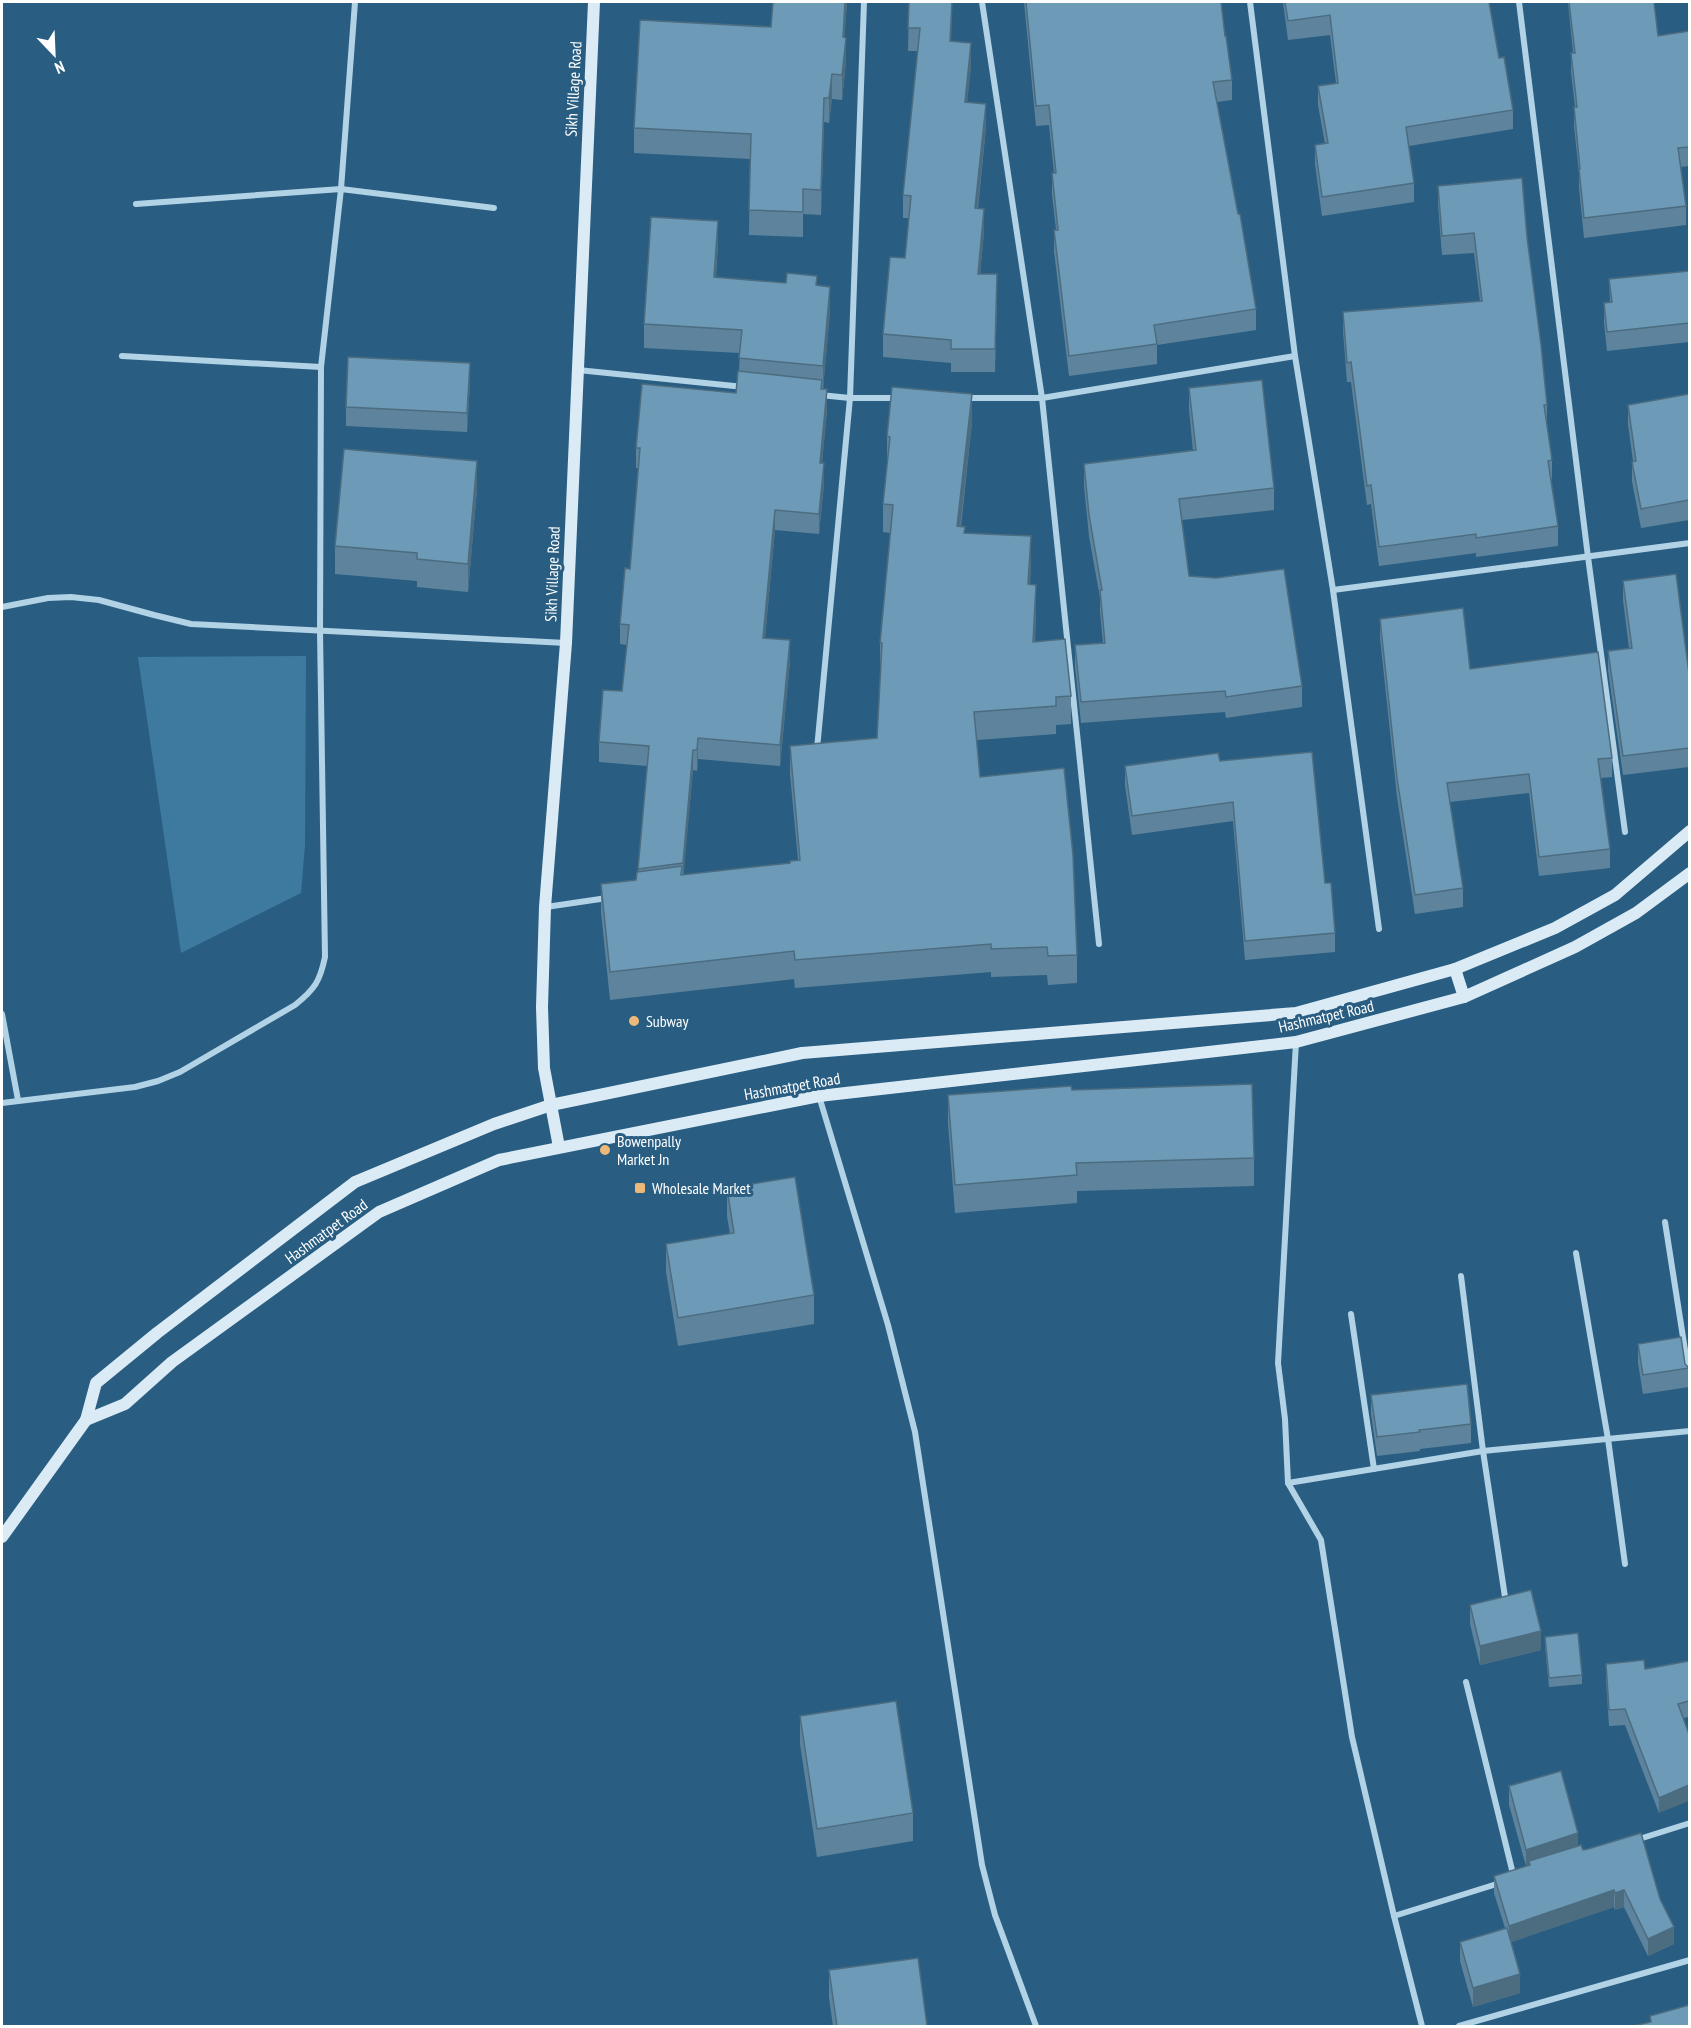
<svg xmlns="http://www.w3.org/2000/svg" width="1691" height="2028" viewBox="0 0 1691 2028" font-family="'PT Sans Narrow',sans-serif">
<rect width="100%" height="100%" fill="#295e82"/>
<path fill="#3e799f" d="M306 656 305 845 301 893 181 953 138 657Z"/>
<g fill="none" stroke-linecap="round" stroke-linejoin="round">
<g stroke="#b2d2e6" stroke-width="6">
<path d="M982 2 1042 398 1099 944"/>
<path d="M1250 2 1295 356 1333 590 1379 929"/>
<path d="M1519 2 1588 557 1625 832"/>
<path d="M136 204 341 189 494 208"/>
<path d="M122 356 321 367"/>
<path d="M578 370 744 387"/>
<path d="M820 395 850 398H899"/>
<path d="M966 398H1042L1295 356"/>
<path d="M1333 590 1690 543"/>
<path d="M2 607 48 598 71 597 99 600 154 615 191 624 566 643"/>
<path d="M817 749 850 398 864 2"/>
<path d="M546 907 607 898"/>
<path d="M2 1014 18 1100"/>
<path d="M1296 1042 1278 1363 1285 1419 1288 1483 1321 1540 1352 1737 1394 1916 1422 2026"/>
<path d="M819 1096 888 1325 915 1432 982 1865 995 1915 1036 2026"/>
<path d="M2 1103 135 1087 158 1081 180 1072 295 1005C315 989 320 981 325 957L320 631 321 367 341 189 355 2"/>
<path d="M1665 1222 1690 1382"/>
<path d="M1576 1253 1608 1439 1625 1564"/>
<path d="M1461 1276 1483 1451 1505 1597"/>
<path d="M1351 1314 1374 1469"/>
<path d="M1288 1483 1483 1451 1690 1431"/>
<path d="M1466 1682 1514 1878"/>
<path d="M1636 1840 1690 1823"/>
<path d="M1394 1916 1500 1883"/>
<path d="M1459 2026 1690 1960"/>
</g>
<g stroke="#dbebf6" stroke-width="12">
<path d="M1455 969 1464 997"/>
<path d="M559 1147 544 1068 542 1007 545 907 566 643 594 2"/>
<path d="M86 1420 96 1383 157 1333 355 1182 494 1124 551 1105 802 1053 1296 1013 1455 969 1555 928 1615 895 1690 831"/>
<path d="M2 1537 86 1420 125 1404 172 1362 379 1212 499 1160 819 1096 1296 1042 1464 997 1575 947 1636 913 1690 873"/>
</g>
</g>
<g fill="#5e849d">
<path d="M847 2 844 37 846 62 842 100 832 99 829 123 824 122 821 215 803 214V237L749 235 750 159 634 153V128L771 27Z"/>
<path d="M909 2H952L951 41 971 66 967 102 986 127 978 209 984 232 980 274 997 297 995 372H951V363L883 357V334L905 258 909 218H903V195L918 51H908Z"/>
<path d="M1024 2H1221L1225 36 1232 80V100L1217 102 1256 309V330L1157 345V364L1069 376 1054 251V230H1056L1052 194V173H1054L1049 125 1036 126Z"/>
<path d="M1283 2H1489L1499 58 1513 110V129L1409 146 1414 183V202L1322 216 1315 164V145L1325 144 1318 105V86L1336 83 1330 35 1288 40Z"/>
<path d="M1568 2H1654L1658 36 1689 31V166L1681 167 1686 206V225L1584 238 1579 188V173L1574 126V107H1575L1571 72V53H1573Z"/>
<path d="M1438 186 1527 237 1547 405V424L1552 460V479H1551L1558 526V546L1476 557V553L1379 566 1371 504 1367 505 1351 382H1347L1343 331V312L1480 301 1474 253 1442 255 1438 205Z"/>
<path d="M718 244 716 278 817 286 830 311 823 389 827 410 822 463 824 484 819 534 775 530 765 638 790 661 780 766 698 759 697 771 693 770 683 875 790 863 798 860 790 774V746L877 738 881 671H880V643L890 533 883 532V504L887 465V436L972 422 961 527 965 533 1031 565 1030 584 1036 613 1035 641 1071 696V724L1056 725V734L977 740 980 777 1077 955V983L1048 985 1047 975 991 977V972L795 988 794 979 610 1000 601 912V884L636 880 638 872 647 766 599 762V742L622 691 627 645 620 644V624L630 569 638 468H636V448L736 393 739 371 740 353 644 348V324Z"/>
<path d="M1689 271V342L1607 351 1604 323V303H1610L1609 279Z"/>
<path d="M470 383 467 432 346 426V407Z"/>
<path d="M1189 388 1274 488V510L1182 520 1189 576 1302 686V707L1226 718 1225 712 1081 723 1075 666V645L1103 643 1100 612V598L1089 536 1084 486V464L1193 451 1189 409Z"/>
<path d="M1689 394V520L1641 528 1632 481V462L1633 461 1628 424V405Z"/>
<path d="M477 489 468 592 417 587V581L335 574V546Z"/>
<path d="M1623 581 1689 674V767L1623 775 1608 670V651L1629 648 1623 600Z"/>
<path d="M1380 619 1470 669 1612 758V777L1601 778 1610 849V868L1539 876 1529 793 1450 802 1463 888V907L1415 914 1397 797 1380 638Z"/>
<path d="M1220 761 1325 883 1335 933V952L1245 960 1233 821 1132 835 1125 785V766Z"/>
<path d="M1072 1090 1254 1158V1186L1077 1191V1203L955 1213 948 1123V1095Z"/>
<path d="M727 1188 814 1295V1324L678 1346 666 1272V1244L730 1234 727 1216Z"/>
<path d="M1638 1344 1685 1364 1688 1368H1689V1387L1643 1394 1638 1363Z"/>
<path d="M1371 1395 1471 1424V1443L1420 1449V1451L1377 1456 1371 1414Z"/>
<path d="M1470 1605 1541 1650 1480 1665 1470 1624Z"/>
<path d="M1545 1637 1582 1675V1684L1549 1687 1545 1646Z"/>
<path d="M1689 1661V1717L1683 1718 1659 1813 1625 1725 1609 1726 1606 1680V1664L1645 1669Z"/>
<path d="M800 1716 913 1813V1841L817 1857 800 1744Z"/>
<path d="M1509 1786 1583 1850 1588 1849 1674 1944 1648 1956 1624 1907 1615 1910 1614 1907 1511 1942 1520 1993 1473 2007 1460 1961V1942L1505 1928 1494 1893V1876L1526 1866 1509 1805Z"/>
<path d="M829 1970 927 2026H833L829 1998Z"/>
</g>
<g fill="#4c6c80">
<path d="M845 2H847L843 62V37Z"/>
<path d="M952 2 950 64V41Z"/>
<path d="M846 38V62L842 100V75Z"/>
<path d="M971 43V66L965 125V102Z"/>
<path d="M832 74V99L829 123V98Z"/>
<path d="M824 98V122L821 215V190Z"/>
<path d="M986 104V127L975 231V208Z"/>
<path d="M984 209V232L978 297V274Z"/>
<path d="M718 221V244L714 301V277Z"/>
<path d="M830 287V311L823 390V366Z"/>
<path d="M470 363V383L467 432V413Z"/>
<path d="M827 389V410L820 484V463Z"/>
<path d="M972 394V422L957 555V526Z"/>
<path d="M477 461V489L468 592V564Z"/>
<path d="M824 463V484L819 534V514Z"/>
<path d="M775 510V530L763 659V638Z"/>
<path d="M1031 536V565L1028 612V584Z"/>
<path d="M1036 585V613L1033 670V642Z"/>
<path d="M790 640V661L780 766V745Z"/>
<path d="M698 738V759L697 771V750Z"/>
<path d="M693 750V770L683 883V863Z"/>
<path d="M1541 1631V1650L1480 1665V1646Z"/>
<path d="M1689 1785V1801L1659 1813V1798Z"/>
<path d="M1578 1833V1853L1529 1861V1868L1526 1869V1850Z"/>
<path d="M1614 1890V1907L1509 1943V1926Z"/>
<path d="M1624 1890V1907L1615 1910V1893Z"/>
<path d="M1674 1927V1944L1648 1956V1939Z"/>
<path d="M1520 1974V1993L1473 2007V1988Z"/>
</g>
<g fill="#6d9ab7" stroke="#4c6c80" stroke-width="1.5">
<path d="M773 2H845L843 37 846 38 842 75 832 74 829 98H824L821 190 803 189V212L749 210 751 134 634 128 640 20 771 27Z"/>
<path d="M909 2H952L950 41 971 43 965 102 986 104 975 208 984 209 978 274H997L995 349H951V340L883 334 890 257 905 258 911 196 903 195 920 28H908Z"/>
<path d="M1026 2H1221L1225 36H1226L1232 80 1213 82 1238 214H1240L1256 309 1154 325 1157 344 1069 356 1054 230H1058L1052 173H1056L1049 105 1036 106Z"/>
<path d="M1285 2H1489L1499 58 1504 57 1513 110 1406 127 1414 183 1322 197 1315 145 1328 143 1318 86 1338 83 1330 15 1288 21Z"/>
<path d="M1569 2H1654L1658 36 1689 31V147L1678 148 1686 206 1584 218 1579 169H1580L1574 107H1577L1571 53H1575Z"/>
<path d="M1522 178 1527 237 1541 345 1547 405H1544L1552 460 1548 461 1558 526 1476 538V534L1379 547 1371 485 1367 486 1351 362 1347 363 1343 312 1482 301 1474 233 1442 236 1438 186Z"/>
<path d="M651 217 718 221 714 277 786 283 787 273 817 276 816 285 830 287 823 366 739 358 742 330 644 324Z"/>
<path d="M1689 271V323L1607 332 1604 303 1612 302 1609 279Z"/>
<path d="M348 357 470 363 467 413 346 407Z"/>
<path d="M738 371 822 380 821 389H827L820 463H824L819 514 775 510 763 638 790 640 780 745 698 738 697 750H693L683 863 638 869 649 746 599 742 603 690 622 691 629 625 620 624 625 568 630 569 640 448H636L642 384 736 393Z"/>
<path d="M1262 380 1274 488 1179 499 1189 576 1216 578 1284 569 1302 686 1226 697 1225 691 1081 702 1075 645 1105 643 1100 590H1102L1089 515 1084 464 1196 450 1189 388Z"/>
<path d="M892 387 972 394 957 526 965 527 964 533 1031 536 1028 584 1036 585 1033 642 1065 639 1071 696 1056 697V706L974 712 980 777 1064 768 1073 855 1077 955 1048 956 1047 947 991 949V944L795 960 794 951 610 972 601 884 636 880 637 872 682 866 681 875 790 863V861L800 860 790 746 877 738 882 643H880L893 505 883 504 890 437 887 436Z"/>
<path d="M1689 394V500L1641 509 1632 462 1636 461 1628 405Z"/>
<path d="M344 449 477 461 468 564 417 559V553L335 546Z"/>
<path d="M1676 574 1689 674V748L1623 756 1608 651 1632 648 1623 581Z"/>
<path d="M1463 608 1470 669 1598 652 1612 758 1598 759 1610 849 1539 857 1529 774 1447 783 1463 888 1415 895 1397 778 1380 619Z"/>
<path d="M1312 752 1325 883H1331L1335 933 1245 941 1233 802 1132 816 1125 766 1218 753 1220 761Z"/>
<path d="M1252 1084 1254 1158 1076 1163 1077 1175 955 1185 948 1095 1071 1086 1072 1090Z"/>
<path d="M795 1177 814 1295 678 1318 666 1244 734 1233 727 1188Z"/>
<path d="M1681 1337 1685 1364 1689 1368 1643 1375 1638 1344Z"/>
<path d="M1467 1384 1471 1424 1419 1430 1420 1432 1377 1437 1371 1395Z"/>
<path d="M1531 1590 1541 1631 1480 1646 1470 1605Z"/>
<path d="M1578 1633 1582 1675 1549 1678 1545 1637Z"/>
<path d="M1644 1660 1645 1669 1689 1661V1701L1678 1704 1689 1734V1785L1659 1798 1625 1709 1609 1710 1606 1664Z"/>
<path d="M896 1701 913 1813 817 1829 800 1716Z"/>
<path d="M1561 1771 1578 1833 1526 1850 1509 1786Z"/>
<path d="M1641 1833 1660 1899 1674 1927 1648 1939 1624 1890 1615 1893 1614 1890 1509 1926 1494 1876 1530 1865 1529 1861 1581 1845 1583 1850 1588 1849Z"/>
<path d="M1507 1928 1520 1974 1473 1988 1460 1942Z"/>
<path d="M918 1958 927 2026H837L829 1970Z"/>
<path d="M1689 2005V2026H1633L1651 2022 1650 2016Z"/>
</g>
<g fill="#edb979" stroke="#295e82" stroke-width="2">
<circle cx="634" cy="1021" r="6"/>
<circle cx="605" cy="1150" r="6"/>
<rect x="634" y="1182" width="12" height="12" rx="3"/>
</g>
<g text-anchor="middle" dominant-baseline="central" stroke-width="6" stroke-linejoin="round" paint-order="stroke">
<g font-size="16" fill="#fff" stroke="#295e82">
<text transform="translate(573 89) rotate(-87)">Sikh Village Road</text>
<text transform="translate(552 574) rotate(-88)">Sikh Village Road</text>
<text transform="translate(1326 1016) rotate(-13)">Hashmatpet Road</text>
<text transform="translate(792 1086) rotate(-10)">Hashmatpet Road</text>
<text transform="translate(326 1231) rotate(-36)">Hashmatpet Road</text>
</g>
<g font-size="16" fill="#fff" stroke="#295e82" text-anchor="start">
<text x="646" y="1021">Subway</text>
<text x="617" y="1141">Bowenpally<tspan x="617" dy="18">Market Jn</tspan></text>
<text x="652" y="1188">Wholesale Market</text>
</g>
</g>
<rect width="1691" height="2028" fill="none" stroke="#ffffff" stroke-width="6"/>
<g transform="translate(54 54) rotate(157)" stroke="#295e82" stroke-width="4.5" paint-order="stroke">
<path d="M0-4.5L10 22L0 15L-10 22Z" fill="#ffffff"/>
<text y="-9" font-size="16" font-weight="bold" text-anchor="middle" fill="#ffffff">N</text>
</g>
</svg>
